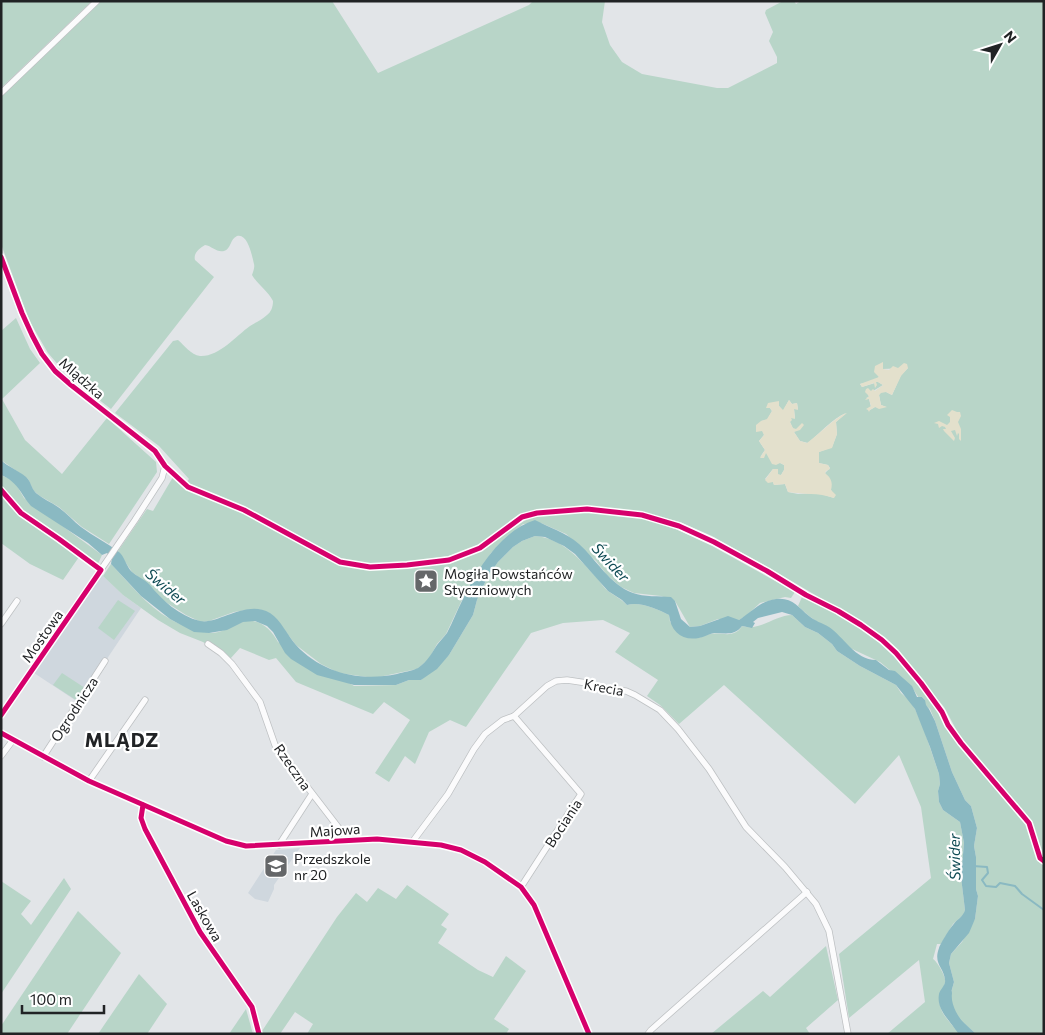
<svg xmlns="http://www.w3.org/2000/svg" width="1045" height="1035" viewBox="0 0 1045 1035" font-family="Commissioner,sans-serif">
<rect width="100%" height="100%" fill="#e2e5e8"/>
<g fill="#cfd7de">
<path d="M99 572 123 595 141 608 78 702 31 671Z"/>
<path d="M300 848 274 885V889L268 902 255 899 248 893 276 850Z"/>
</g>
<g fill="#b8d5c8" fill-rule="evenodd">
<path d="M1 1H92L1 88Z"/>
<path d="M101 1H332L378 73 529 5 533 1H605L602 22 610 45 622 62 642 74 717 88H728L777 63V57L769 41 773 32 765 13 766 10 783 1H794L796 4 801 1H1044V858L1032 824 968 751 944 707 893 645 873 629 766 566 712 536 680 522 637 511 587 506 535 510 521 515 479 545 466 551 449 556 407 562 371 564 341 560 189 485 186 483 189 479 159 446 115 413 173 341 178 340C184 345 191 355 200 356 219 357 236 336 250 326 256 322 262 320 267 315 271 312 273 307 273 301 268 291 258 285 252 275 253 272 255 267 254 264 252 256 248 233 237 236 230 239 231 249 224 251 217 253 212 246 205 245 200 248 193 253 195 260L214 277 111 409 68 376 48 353 30 322 1 244V97ZM883 362 882 369 908 368 901 375 892 395 886 392H881L879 395 881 405 886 407H875L870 410 871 407 869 399 866 398 869 397 868 394 883 385 878 382H876L875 388V383L862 387 860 384 876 380 879 377 877 374ZM789 400 792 404 797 403 798 409H794L795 418H791L790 422 793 429H796L794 432 800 441 808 443C820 433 832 419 846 413L836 422 837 434 832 447 819 452V463L828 465 830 468 825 473 834 498 818 493 798 494 788 492 785 484 774 485 773 482 765 479 773 469 778 475H781L784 470V465L769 457 766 452 760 457 765 450 759 441 764 435 761 421 767 420 772 411 770 408 779 406 783 411Z"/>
<path d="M16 318 30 349 40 363 2 399 25 440 62 474 107 418 156 462 157 472 109 544 82 527 59 507 40 496 34 491 28 479 1 460V331Z"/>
<path d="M1 475 14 481 24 498 102 555 95 570 79 557 63 580 30 564 1 543Z"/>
<path d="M173 477 243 513 339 565 371 569 407 568 449 562 481 550 524 521 536 516 588 512 642 518 678 530 712 546 795 592 791 598 785 597 760 603 747 615 739 620 718 619 700 626 690 627 675 601 661 596 634 593 621 587 607 575 596 561 566 534 541 523 523 524 491 553 462 600 446 634 437 644 429 659 417 669 374 678 339 673 321 664 296 645 276 619 269 613 261 610 252 609 234 612 209 621 201 622 186 615 164 601 149 585 132 572 118 551 147 509 153 511Z"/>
<path d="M535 536C563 538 580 560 598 579 601 583 604 588 608 591 615 596 621 599 627 605 639 601 658 609 669 615L670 622 699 638C703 636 707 634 711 634 723 632 734 639 742 626 759 632 775 615 792 615L805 627 818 633 832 644 837 651 860 666 896 685 901 693 909 700 915 709 923 727 939 774 940 784 938 791 939 802 943 810 960 822 964 843 961 877 965 910 964 914 953 924 941 944H937L933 959C937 961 947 978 945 983 943 992 937 992 940 1005 942 1017 953 1024 959 1034H887L925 1002 919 960 849 1018 839 954 931 878 921 807 899 755 855 804 724 685 679 724 660 705 647 696 658 680 615 652 630 633 603 620 563 623 531 633 466 727 450 720 429 732 415 764 405 756 389 782 375 773 410 720 384 702 373 714 296 682 276 658 269 660 240 648 230 659 203 642 180 633 158 620 123 595 103 576 111 564C129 583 147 606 170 619 180 625 195 629 206 632 219 636 230 626 242 622 259 617 271 629 278 642L354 686 396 685 409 680H421L449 655 473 615 477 600 487 578 498 562 513 547 522 541Z"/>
<path d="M802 597 851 621 890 651 935 705 963 751 1028 825 1039 860 1044 864V1034H976L947 1008 954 982 949 963 951 954 962 942 975 919 978 896 976 889V857L974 846 977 828 971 806 965 800 952 772 935 721 930 709 925 705V700L922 697 919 698 913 689 880 662 850 648 828 627 819 623 809 616 798 606Z"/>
<path d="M118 600 135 611 114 640 98 628Z"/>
<path d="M62 673 85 688 76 700 53 685Z"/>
<path d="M64 878 71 889 1 994V881L31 901 21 914 31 925Z"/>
<path d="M407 885 449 914 441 925 447 929 438 943 478 970 493 977 506 956 526 971 494 1019 509 1029 506 1034H307L313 1024 295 1012 280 1034H262V1031L337 917 356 893 367 902 378 888 396 899Z"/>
<path d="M78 911 121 953 67 1034H1V1026Z"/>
<path d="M826 946 838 1000 806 1028 810 1034H711L763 991 770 997Z"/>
<path d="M139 974 167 1004 147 1034H98Z"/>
<path d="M246 1009 253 1034H229Z"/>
</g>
<g fill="#e3e0cc">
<path d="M883 362V369L889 370 893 366 898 368 904 363 907 364 908 368 901 376 892 395 886 392 881 393 879 395 881 405 887 407 879 409 875 407 870 410 869 412 868 410 866 409 871 406 869 399 865 400 869 396 865 392 866 389 868 388 871 391 873 389 875 391 883 385 878 382H876L877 385 875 388 874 383 862 387 860 384 879 377 874 372 875 366Z"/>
<path d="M789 400 792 404 797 403 798 410 794 409 795 419 791 418 792 420 790 422 793 428 796 429 802 423 804 425 800 430 794 432 800 441 807 443C817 436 839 414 847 413L836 422 837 434 832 448 819 452V463L828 465 830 469 826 471 825 473C831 478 833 482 831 490L836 495 834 498C817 492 805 495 788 492L785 484 774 485 773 482 768 483 765 480 773 469H778V474L781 475 784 470V465L780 463 776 465 772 464 766 453 764 458H760L765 450 759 441 764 435 762 431 756 432V425L761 421 767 419 772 411 770 408H766L768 403 779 401V406L783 410Z"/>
<path d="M952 410 957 412H960L961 416 958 422 961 429V441L959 439V434L958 433 957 436 955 430 951 431 955 438 954 441 944 431 943 429H946L945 427 942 426 939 428 938 424 934 423 939 421 947 425 950 422V417L947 415Z"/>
</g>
<path fill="#8ab9c2" d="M1 460C8 467 18 470 26 477 31 481 31 488 36 493 43 499 51 502 58 507 67 513 73 521 81 527 93 536 107 543 119 552 124 556 126 565 131 571 136 576 144 579 149 584 162 600 179 616 200 621 218 625 246 599 270 613 281 620 287 635 296 645 322 673 360 682 397 674 403 672 412 671 418 668 428 661 431 654 437 645 440 641 444 637 447 633 453 622 457 610 463 599 478 568 501 531 535 520 550 528 565 532 579 544 596 559 610 585 633 593 644 597 659 596 671 597L675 601 681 619 690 627 700 626 728 616 739 620C752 612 760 601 776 599 792 597 798 607 809 616 815 621 822 623 829 627 844 637 855 660 876 660L889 670 895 671 912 686 917 697H922L925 700 926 705 929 709 935 721 952 772 965 800 971 806 977 828 974 846 976 857V889L978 896 975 919 969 933 951 954 949 963 954 982 947 1007 976 1034H959C951 1021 936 1011 939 994 940 989 946 985 945 980 944 967 933 964 939 948 940 944 950 928 953 925 957 919 963 917 965 910L961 877 964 843 960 822 943 810 939 802 938 791 940 784 939 774 930 747 915 709 896 685 860 666 837 651 832 644 818 633 805 627 792 615 782 612 758 618 753 622 755 623 752 628 742 626C735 636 725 633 714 633 709 634 704 637 699 638 682 641 671 632 669 615 658 609 639 601 627 605L622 600 608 591 575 554 564 546 545 537 535 536 522 541 513 547 498 562 487 578 477 600 473 615 449 655 437 669 421 680H409L396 685H354L317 675 291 659 285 653 273 632 267 626 255 621 243 622 227 630 209 633 194 632 170 619 141 596 111 564 112 558 107 553 102 555 88 543 31 506C20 493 18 482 1 475Z"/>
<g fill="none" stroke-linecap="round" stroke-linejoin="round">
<path stroke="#8ab9c2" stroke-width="2" d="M973 866 987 867 988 873 982 880 986 886 996 887 1000 883 1015 886 1022 894 1044 910"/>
<path stroke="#8ab9c2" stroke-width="10" d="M947 993C945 1008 956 1022 965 1034"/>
<g stroke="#bec1c3" stroke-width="7">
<g id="minor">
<path d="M1 93 97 1"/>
<path d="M1 257 22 313 32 335 42 354 55 371 71 385 155 451 165 466 188 487 244 510 340 562 370 567 407 565 449 560 480 548 522 517 537 513 587 509 642 515 679 526 714 542 767 571 806 595 838 611 861 625 882 640 896 653 921 683 942 712 948 725 961 743 1029 823 1040 858 1044 861"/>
<path d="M1 624 17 601"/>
<path d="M208 644 221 653 232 664 260 702 275 745 348 840"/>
<path d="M1 715 135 520 162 478 165 466"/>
<path d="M514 716 581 794 521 887"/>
<path d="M1 733 89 781 226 841 246 846 377 839 441 845 461 850 485 862 521 887 534 905 589 1034"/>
<path d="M1 756 13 740"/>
<path d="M43 757 105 661"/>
<path d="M89 781 145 700"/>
<path d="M143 805 141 818 145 829 200 932 252 1007 259 1034"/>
<path d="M413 841 448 794 474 749 485 734 503 720 514 716 547 686 556 681 567 680 587 683 605 689 626 691 635 695 660 710 678 729 709 769 746 827 785 867 816 904 829 931 848 1034"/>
<path d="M279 845 312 794"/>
<path d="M648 1034 651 1030 807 892"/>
</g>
</g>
<use href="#minor" stroke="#fbfbfc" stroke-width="5.5"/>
<g stroke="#fff" stroke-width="8">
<g id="cycleway">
<path d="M1 257 22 313 32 335 42 354 55 371 71 385 155 451 165 466 188 487 244 510 340 562 370 567 407 565 449 560 480 548 522 517 537 513 587 509 642 515 679 526 714 542 767 571 806 595 838 611 861 625 882 640 896 653 921 683 942 712 948 725 961 743 1029 823 1040 858 1044 861"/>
<path d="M1 490 21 513 59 539 101 570 1 715"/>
<path d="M1 733 89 781 226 841 246 846 377 839 441 845 461 850 485 862 521 887 534 905 589 1034"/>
<path d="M143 805 141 818 145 829 200 932 252 1007 259 1034"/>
</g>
</g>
<use href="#cycleway" stroke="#d6006c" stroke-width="5"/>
</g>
<defs>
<g id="sight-square" transform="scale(1.25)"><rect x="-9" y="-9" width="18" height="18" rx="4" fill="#656769" stroke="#fff"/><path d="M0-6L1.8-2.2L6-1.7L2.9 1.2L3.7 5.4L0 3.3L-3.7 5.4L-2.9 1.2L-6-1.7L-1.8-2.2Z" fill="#fff"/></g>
<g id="school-square" transform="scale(1.25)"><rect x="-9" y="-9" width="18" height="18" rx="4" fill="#656769" stroke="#fff"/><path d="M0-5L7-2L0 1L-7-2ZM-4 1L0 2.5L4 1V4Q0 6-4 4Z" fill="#fff"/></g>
</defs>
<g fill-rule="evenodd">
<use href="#sight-square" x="426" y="581"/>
<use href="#school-square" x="276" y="866"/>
</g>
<g text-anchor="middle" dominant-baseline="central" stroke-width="4.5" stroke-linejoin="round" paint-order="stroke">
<g font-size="14" fill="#212325" stroke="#fff">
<text transform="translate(82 378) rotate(41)">Mlądzka</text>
<text transform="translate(42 636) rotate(-55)">Mostowa</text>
<text transform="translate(604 687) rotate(11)">Krecia</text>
<text transform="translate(74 709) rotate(-57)">Ogrodnicza</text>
<text transform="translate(293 767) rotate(55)">Rzeczna</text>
<text transform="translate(563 823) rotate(-57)">Bociania</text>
<text transform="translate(335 830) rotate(-4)">Majowa</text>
<text transform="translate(205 916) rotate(60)">Laskowa</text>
</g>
<g font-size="14" fill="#212325" stroke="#fff" text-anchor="start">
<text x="444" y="573">Mogiła Powstańców<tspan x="444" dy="16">Styczniowych</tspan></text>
<text x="294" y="858">Przedszkole<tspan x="294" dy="16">nr 20</tspan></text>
</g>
<g font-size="15" font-style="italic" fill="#0e4a53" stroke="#fff">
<text transform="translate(611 562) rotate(47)">Świder</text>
<text transform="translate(166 586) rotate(40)">Świder</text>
<text transform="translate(954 857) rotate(-91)">Świder</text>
</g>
<g font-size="19" font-weight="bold" letter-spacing="1" fill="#212325" stroke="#fff">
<text x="122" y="739">MLĄDZ</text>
</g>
</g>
<rect width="1045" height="1035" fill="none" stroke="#212325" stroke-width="5"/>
<g transform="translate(1000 45) rotate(51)" stroke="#ffffff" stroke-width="4" paint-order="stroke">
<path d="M0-4L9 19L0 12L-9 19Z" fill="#212325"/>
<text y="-8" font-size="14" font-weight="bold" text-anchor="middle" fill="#212325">N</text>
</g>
<path d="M22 1005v8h82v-8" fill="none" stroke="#212325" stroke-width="2.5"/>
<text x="30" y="1005" font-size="15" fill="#212325" stroke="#ffffff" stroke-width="4" paint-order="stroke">100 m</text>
</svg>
